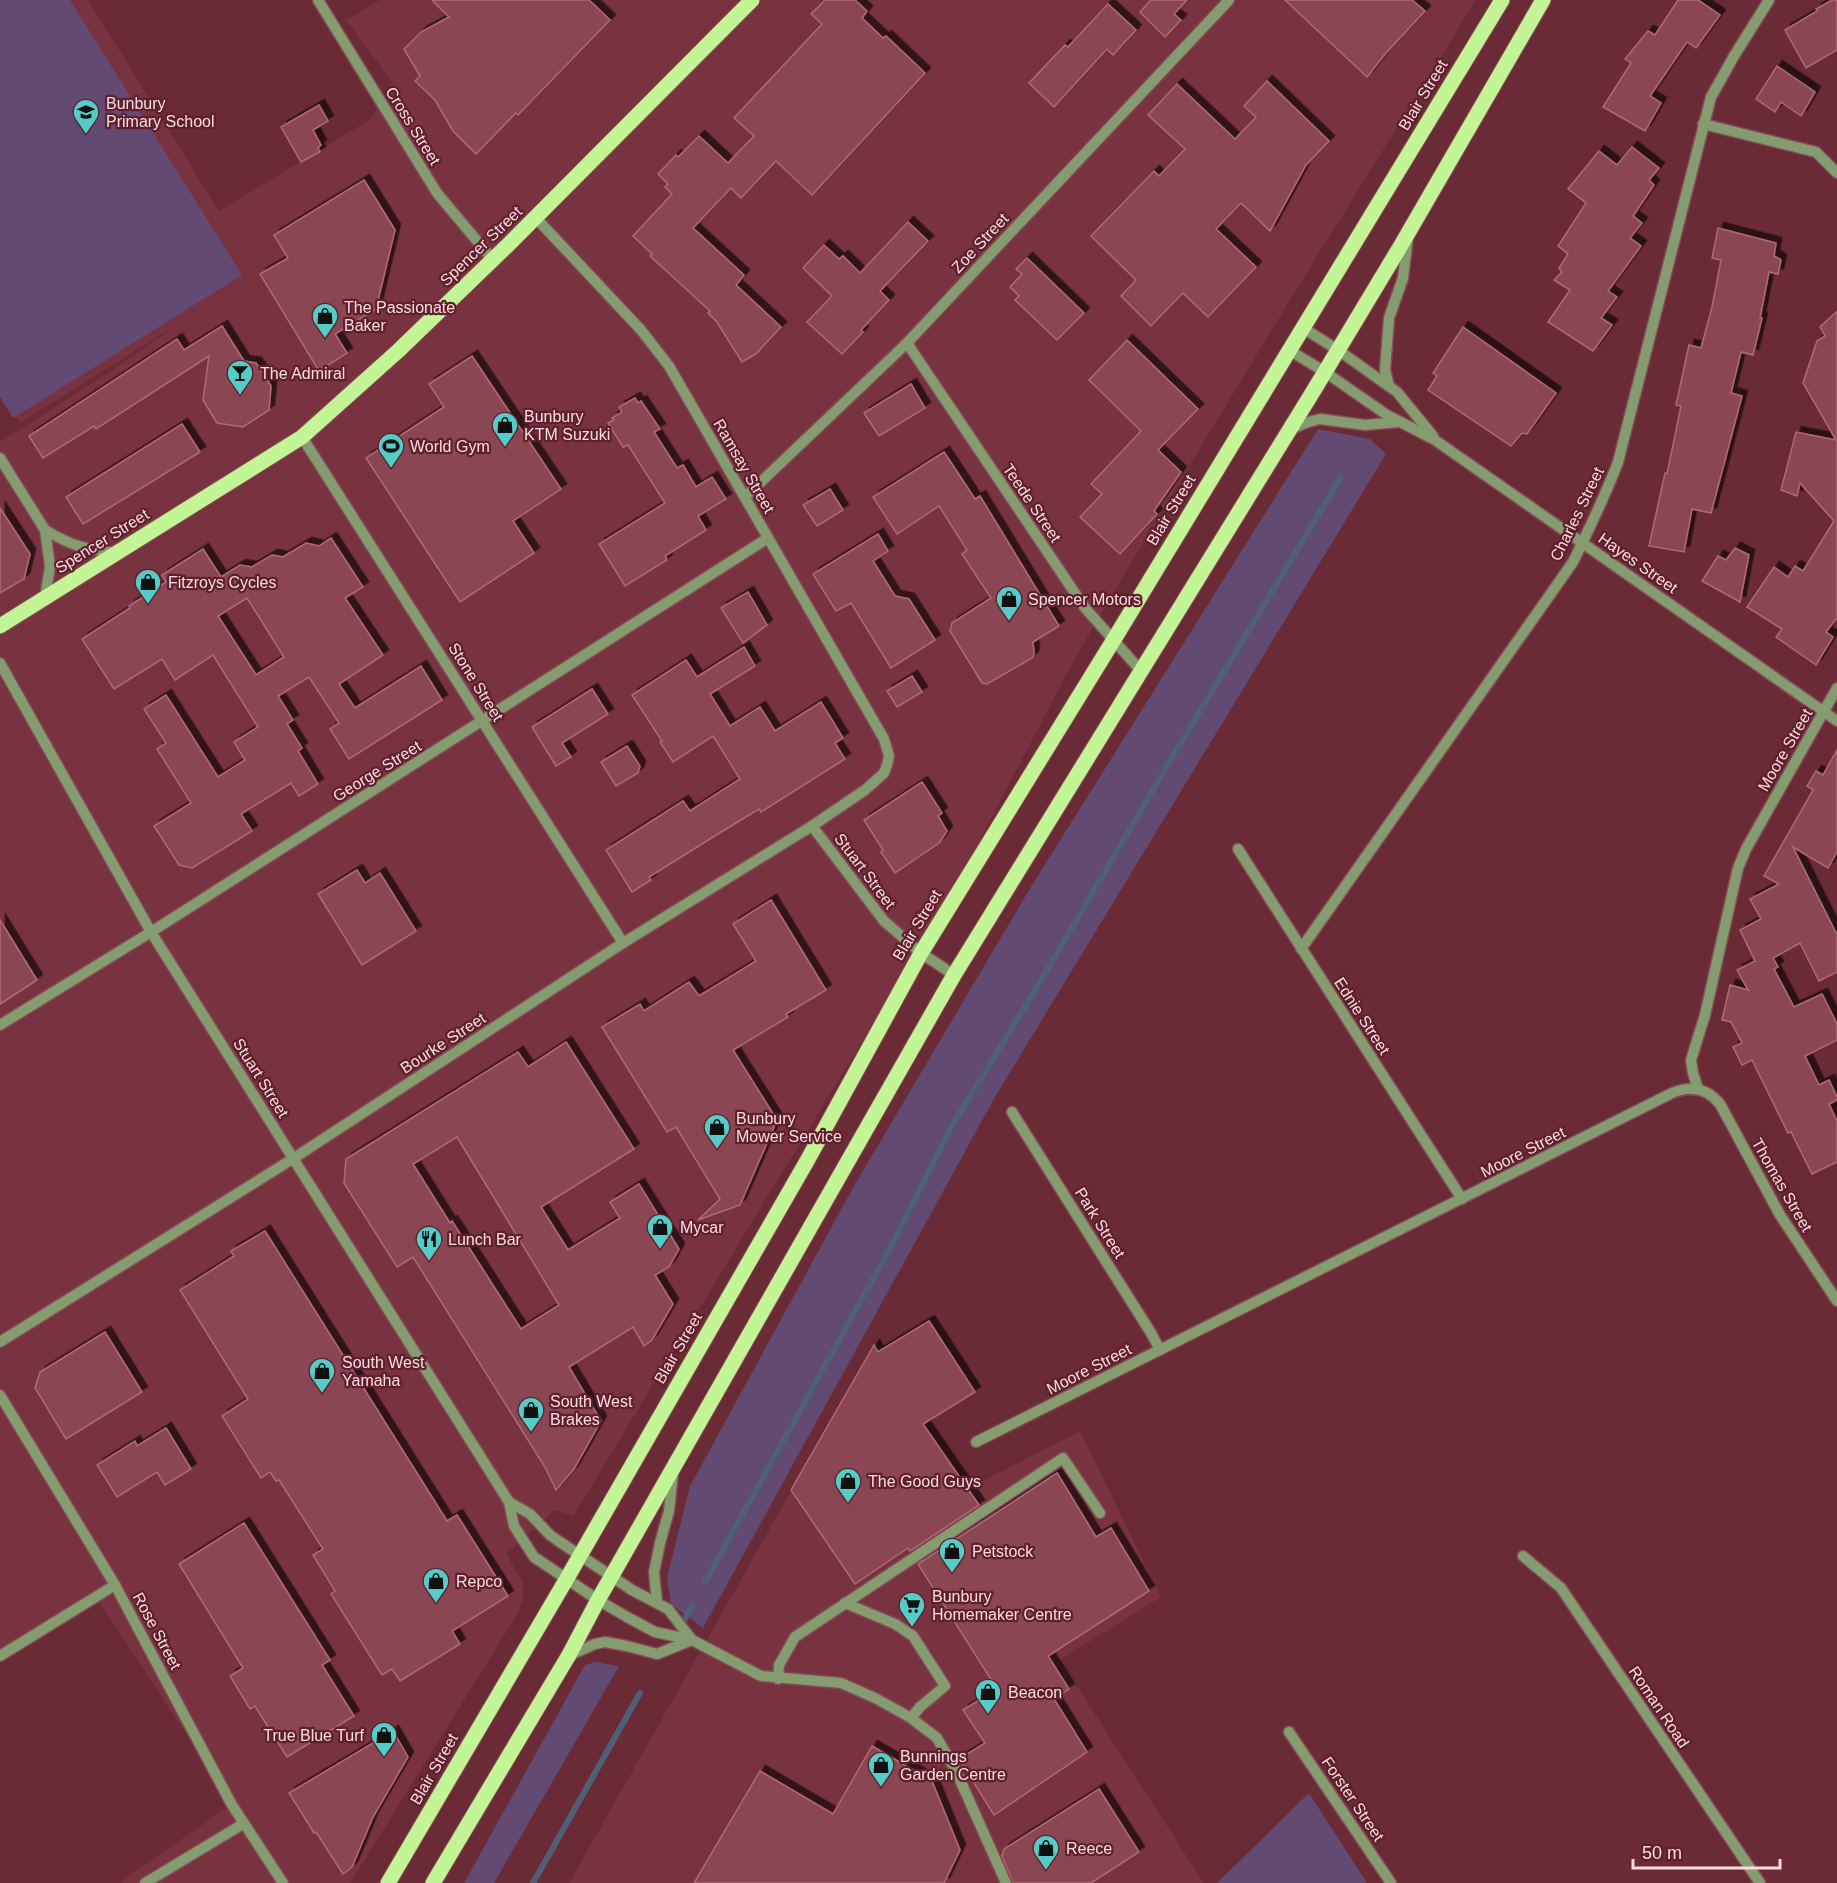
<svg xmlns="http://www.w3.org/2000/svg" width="1837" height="1883" viewBox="0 0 1837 1883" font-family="Helvetica,sans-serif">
<defs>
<filter id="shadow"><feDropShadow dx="5.5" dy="-5.5" stdDeviation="0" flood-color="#0009"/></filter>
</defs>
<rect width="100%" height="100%" fill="#6a2b36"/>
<g fill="#79323f">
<path d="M0 0H88L219 211 371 119 392 82 346 20 380 0H1476L1293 295 1117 586 1069 669 952 894 573 1516 554 1510 506 1554 523 1582V1599L517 1615 350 1883H119L232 1804 95 1595 0 1652V442L113 370 178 324 20 423 6 400Z"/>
<path d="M874 1345 966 1490 1080 1431 1161 1597 1060 1660 1204 1883H569Z"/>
</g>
<g fill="#624a72">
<path d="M0 0H70L242 275 13 418 0 397Z"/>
<path d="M1318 429 1370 439 1386 454 995 1097 703 1628 671 1604 667 1578 690 1486 854 1186 1032 885Z"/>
<path d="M595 1662 619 1666 494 1883H464L585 1665Z"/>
<path d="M1309 1793 1367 1883H1217Z"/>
</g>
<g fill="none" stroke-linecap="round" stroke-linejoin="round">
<g stroke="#4e5f77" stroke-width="6">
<path d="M705 1582 894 1241 953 1124 1040 982 1164 771 1341 477"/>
<path d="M683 1623 692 1605"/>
<path d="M533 1883 640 1693"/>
</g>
</g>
<g fill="#8a4752" stroke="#b06973" stroke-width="1.5" fill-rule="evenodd" filter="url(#shadow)">
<path d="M432 0H589L610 20 518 115 516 113 476 154 453 131 435 100 415 81 420 76 404 49 421 32 449 17Z"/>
<path d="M825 0H855L867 11 862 18 883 38 886 36 925 73 812 195 776 161 741 198 731 188 693 228 744 275 736 285 781 327 756 354 742 362 717 322 708 313 710 311 650 256 652 254 633 236 672 194 665 187 668 184 658 174 676 155 678 157 699 136 728 163 754 136 734 118 822 24 811 14Z"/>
<path d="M1151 0H1187L1174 14 1181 20 1165 37 1140 12Z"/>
<path d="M1285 0H1412L1425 11 1385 54 1367 77Z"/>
<path d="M1678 0H1698L1720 15 1696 48 1687 42 1650 96 1661 103 1645 131 1603 107 1631 63 1625 59 1648 31 1655 35Z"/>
<path d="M1832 0H1837V50L1806 68 1785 30 1817 11 1816 9Z"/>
<path d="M1108 4 1136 30 1113 55 1107 49 1054 107 1029 83 1065 45 1068 47Z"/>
<path d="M1777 66 1815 92 1801 116 1781 102 1775 112 1756 99Z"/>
<path d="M1267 81 1329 141 1306 165 1270 231 1241 203 1216 229 1256 267 1208 317 1183 293 1151 326 1121 296 1136 280 1091 236 1154 171 1159 176 1185 149 1148 115 1177 84 1235 139 1256 117 1244 106Z"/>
<path d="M319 105 328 121 313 130 321 145 318 148 320 152 301 162 281 127Z"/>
<path d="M1632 147 1659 168 1649 180 1654 185 1633 216 1642 223 1630 238 1641 246 1608 291 1617 297 1601 318 1612 325 1593 351 1548 322 1570 290 1554 280 1562 272 1559 268 1568 254 1558 246 1586 203 1568 189 1599 151 1617 165Z"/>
<path d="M364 180 395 230 376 309 335 334 347 353 319 371 260 274 288 258 274 235Z"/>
<path d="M908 222 928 241 880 291 889 300 861 330 863 332 842 354 807 322 832 296 803 268 824 245 839 259 843 256 860 273Z"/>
<path d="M1718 228 1776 243 1774 256 1781 260 1778 274 1769 272 1760 318H1762L1753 355 1741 352 1731 393 1742 396 1711 513 1692 509 1684 552 1649 546 1665 473 1667 474 1681 406 1676 405 1689 345 1701 348 1712 307 1721 260 1712 258Z"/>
<path d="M1027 258 1084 313 1057 340 1015 300 1019 296 1010 287 1022 274 1016 269Z"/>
<path d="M1837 311V618L1826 632 1833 637 1816 665 1776 637 1782 629 1747 607 1774 567 1788 577 1795 566 1803 571 1834 521 1800 483 1797 496 1781 490 1796 432 1836 440 1803 383 1817 341 1825 336 1820 327Z"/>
<path d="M222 326 244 361 256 363 271 386 269 410 243 427 217 423 203 400 209 356 96 429 94 426 43 458 29 436 177 339 184 350Z"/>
<path d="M1463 327 1556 393 1527 434 1522 433 1511 446 1428 390 1437 376 1433 373Z"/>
<path d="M1127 340 1198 409 1158 450 1181 472 1154 511 1157 514 1120 554 1080 517 1102 494 1091 484 1141 431 1089 380Z"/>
<path d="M472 356 561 489 513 521 534 553 460 602 366 458 444 407 429 384Z"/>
<path d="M911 384 925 408 879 436 864 413Z"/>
<path d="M635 398 638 403 641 401 660 429 654 432 677 468 683 465 696 487 712 477 726 499 698 516 706 530 665 556 667 560 625 586 599 544 665 503 628 445 623 447 608 423 614 420 612 418 622 412 619 407Z"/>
<path d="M182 424 200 452 83 524 66 497Z"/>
<path d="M944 452 975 499 980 496 1059 626 1033 642 1034 654 1032 658 987 684 982 683 950 631 952 623 991 598 962 554 967 550 939 506 897 534 873 497Z"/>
<path d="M830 489 843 510 817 526 803 505Z"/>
<path d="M0 508 30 554 24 579 0 593Z"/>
<path d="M878 534 888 551 873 561 895 596 909 599 935 640 891 668 851 603 836 611 813 574Z"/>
<path d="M331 538 363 587 345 598 383 655 339 684 355 708 421 666 442 700 349 759 330 729 339 723 309 677 278 696 293 720 287 724 302 748 298 751 318 784 299 796 291 783 241 814 252 831 192 868 179 865 154 826 191 803 157 749 166 743 144 709 166 695 218 777 245 760 234 742 258 727 213 655 175 680 162 659 114 689 82 639 130 608 129 606 166 582 162 575 203 549 221 577 240 565 252 567 272 555 283 557 306 543 319 546ZM247 598 284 657 256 675 218 616Z"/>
<path d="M1735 548 1749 555 1740 602 1702 581 1718 556 1726 560Z"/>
<path d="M748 592 767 625 743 643 721 608Z"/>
<path d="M744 647 755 666 710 694 730 726 760 707 775 731 821 702 843 738 835 743 845 759 761 812 759 809 726 829 649 877 651 880 632 892 606 850 683 801 690 811 740 779 713 736 673 762 660 742 662 741 632 695 686 660 697 677Z"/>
<path d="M912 676 922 692 897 707 887 691Z"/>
<path d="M592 689 608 714 562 743 571 757 556 766 532 727Z"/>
<path d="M627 746 640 766 638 773 616 786 601 762Z"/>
<path d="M1837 750V852L1828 868 1793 847 1837 935V972L1819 981 1800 943 1773 958 1778 967 1774 969 1794 1007 1822 994 1837 1024V1040L1805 1056 1819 1085 1829 1080 1837 1097V1100L1829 1104 1837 1121V1162L1812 1174 1791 1132 1788 1133 1752 1060 1742 1065 1733 1047 1742 1043 1731 1022 1722 1020 1730 985 1748 990 1737 970 1755 961 1740 930 1761 919 1750 899 1779 884 1764 876 1813 790 1807 786 1816 771 1823 775Z"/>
<path d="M922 782 942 813 938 816 947 831 939 843 895 873 881 852 883 850 864 820Z"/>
<path d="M357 870 365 883 380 873 416 931 362 965 318 894Z"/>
<path d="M771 900 826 990 786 1014 788 1017 733 1050 777 1120 740 1205 698 1220 720 1199 676 1127 667 1132 602 1027 640 1004 644 1011 689 982 699 996 756 961 733 924Z"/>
<path d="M0 920 37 980 0 1004Z"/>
<path d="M566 1042 634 1149 541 1207 568 1250 620 1218 610 1202 639 1184 679 1249 669 1267 655 1275 673 1304 652 1340 644 1346 633 1327 569 1367 601 1421 574 1469 556 1490 545 1467 413 1257 397 1267 344 1183 346 1159 518 1052 528 1067ZM457 1137 559 1305 521 1329 452 1221 450 1223 413 1164Z"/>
<path d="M265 1231 447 1521 457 1515 508 1596 452 1631 460 1644 400 1681 392 1669 382 1675 331 1594 335 1591 313 1555 323 1549 279 1480 276 1481 270 1472 261 1478 222 1416 248 1399 180 1290 234 1256 231 1251Z"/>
<path d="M929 1321 975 1392 923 1424 979 1505 910 1551 908 1548 855 1584 791 1490 874 1345 878 1352Z"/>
<path d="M105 1332 142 1392 66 1439 35 1388 40 1372Z"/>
<path d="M166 1428 191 1469 165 1485 157 1472 117 1497 97 1465 135 1441 137 1446Z"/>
<path d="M1057 1473 1096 1537 1111 1528 1149 1591 1048 1656 1069 1689 1054 1699 1087 1752 994 1815 959 1759 985 1743 963 1710 997 1689 918 1564Z"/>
<path d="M244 1523 330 1660 322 1665 354 1716 287 1757 255 1706 250 1709 230 1676 243 1668 179 1564Z"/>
<path d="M393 1731 408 1757 373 1817 352 1867 343 1874 316 1832 314 1833 289 1793Z"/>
<path d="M872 1746 932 1781 960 1850 944 1883H694L760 1771 833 1814Z"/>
<path d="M1099 1789 1139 1852 1091 1883H1013L1002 1856 1004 1849Z"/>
</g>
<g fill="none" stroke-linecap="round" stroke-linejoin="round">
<g stroke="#844b54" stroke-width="13">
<g id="minor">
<path d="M318 0 437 193 493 260"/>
<path d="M1703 124 1816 152 1837 173"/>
<path d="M1303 328 1338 350 1397 392 1433 436"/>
<path d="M907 343 1085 608 1142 672"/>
<path d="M1289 350 1325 372 1387 415 1435 440 1837 721"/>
<path d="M1389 386 1385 370 1389 318 1403 278 1408 237"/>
<path d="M1289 430 1308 422 1320 419 1365 425 1399 422"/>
<path d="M302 437 623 943"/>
<path d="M0 458 45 530 50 566 45 598"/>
<path d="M745 497 907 343 1229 0"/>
<path d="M45 530C74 547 85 549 118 553"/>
<path d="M0 663 151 932 509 1502 514 1526 534 1557 598 1600 627 1617 655 1632 692 1640 761 1676 841 1683 875 1698 911 1718 937 1738 956 1771 1006 1883"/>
<path d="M812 826 884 921 921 953 954 975"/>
<path d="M1238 849 1462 1199"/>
<path d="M1301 949 1573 562C1589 529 1605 497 1618 462L1711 97 1734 56 1769 0"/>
<path d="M0 1025 151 932 768 538"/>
<path d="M1698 1089 1693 1073 1691 1060 1705 1015 1738 868 1746 849 1837 688"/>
<path d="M1012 1112 1151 1333 1160 1350"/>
<path d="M0 1342 294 1158 623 943 812 826 865 790 884 773 887 765 889 756 884 739 669 366 641 330 536 218"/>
<path d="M0 1395 115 1585 232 1805 283 1883"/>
<path d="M976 1442 1672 1093C1691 1085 1707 1088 1720 1104L1780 1215 1837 1301"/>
<path d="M509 1502 530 1514 550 1535 557 1540 632 1590 668 1609 692 1640"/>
<path d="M1523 1556 1561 1588 1760 1883"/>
<path d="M657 1603 654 1572 660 1543 669 1511 673 1473"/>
<path d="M845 1603 895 1624 913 1636 945 1686 920 1707 911 1718"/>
<path d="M570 1655 595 1644 605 1642 627 1646 657 1654 692 1640"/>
<path d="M0 1656 115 1585"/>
<path d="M778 1679 779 1665 795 1637 1063 1458 1100 1513"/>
<path d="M1289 1732 1391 1883"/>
<path d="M145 1883 243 1824"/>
</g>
</g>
<g stroke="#844b54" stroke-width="17">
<g id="major">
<path d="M0 626 302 437 398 351 508 245 752 0"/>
<path d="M388 1883 566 1580 807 1161 921 953 1113 641 1502 0"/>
<path d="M433 1883 569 1655 598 1600 954 975 1314 390 1400 247 1543 0"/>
</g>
</g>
<use href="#minor" stroke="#849c6f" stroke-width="10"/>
<use href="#major" stroke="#c3f597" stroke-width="15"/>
</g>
<defs>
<g id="school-pin" transform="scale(1.35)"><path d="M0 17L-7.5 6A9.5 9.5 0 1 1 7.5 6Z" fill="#54cdc8" stroke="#5e202c"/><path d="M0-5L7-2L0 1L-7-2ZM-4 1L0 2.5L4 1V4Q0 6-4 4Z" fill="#111"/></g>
<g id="shop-pin" transform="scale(1.35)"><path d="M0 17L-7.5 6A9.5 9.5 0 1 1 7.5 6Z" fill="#54cdc8" stroke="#5e202c"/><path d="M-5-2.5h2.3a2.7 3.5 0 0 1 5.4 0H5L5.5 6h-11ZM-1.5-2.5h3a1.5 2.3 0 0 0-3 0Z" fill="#111"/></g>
<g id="bar-pin" transform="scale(1.35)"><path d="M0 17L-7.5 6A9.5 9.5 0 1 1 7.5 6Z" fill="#54cdc8" stroke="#5e202c"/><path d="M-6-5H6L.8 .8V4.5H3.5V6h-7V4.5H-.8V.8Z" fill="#111"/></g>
<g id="stadium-pin" transform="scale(1.35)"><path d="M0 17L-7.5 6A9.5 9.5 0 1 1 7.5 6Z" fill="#54cdc8" stroke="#5e202c"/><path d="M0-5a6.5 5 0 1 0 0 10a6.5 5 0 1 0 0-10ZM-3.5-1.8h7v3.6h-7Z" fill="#111"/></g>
<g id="restaurant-pin" transform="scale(1.35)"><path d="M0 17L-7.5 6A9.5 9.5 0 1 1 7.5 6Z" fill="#54cdc8" stroke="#5e202c"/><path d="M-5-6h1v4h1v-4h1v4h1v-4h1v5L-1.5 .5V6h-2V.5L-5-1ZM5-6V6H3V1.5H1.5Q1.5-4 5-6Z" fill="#111"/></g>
<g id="supermarket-pin" transform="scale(1.35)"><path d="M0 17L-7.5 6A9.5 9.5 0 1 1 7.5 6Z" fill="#54cdc8" stroke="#5e202c"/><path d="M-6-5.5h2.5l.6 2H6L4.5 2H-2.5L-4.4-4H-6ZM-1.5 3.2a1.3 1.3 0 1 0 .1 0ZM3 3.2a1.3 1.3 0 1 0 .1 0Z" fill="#111"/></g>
</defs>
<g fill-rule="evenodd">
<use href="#school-pin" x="86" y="112"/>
<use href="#shop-pin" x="325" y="316"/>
<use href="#bar-pin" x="240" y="373"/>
<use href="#shop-pin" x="505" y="425"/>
<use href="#stadium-pin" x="391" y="446"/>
<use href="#shop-pin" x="148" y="582"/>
<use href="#shop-pin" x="1009" y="599"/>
<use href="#shop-pin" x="717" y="1127"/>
<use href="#shop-pin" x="660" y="1227"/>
<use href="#restaurant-pin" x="429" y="1239"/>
<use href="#shop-pin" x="322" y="1371"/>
<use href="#shop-pin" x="531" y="1410"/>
<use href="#shop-pin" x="848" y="1481"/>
<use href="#shop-pin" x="952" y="1551"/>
<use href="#shop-pin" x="436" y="1581"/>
<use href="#supermarket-pin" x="912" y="1605"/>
<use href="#shop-pin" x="988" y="1692"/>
<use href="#shop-pin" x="384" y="1735"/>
<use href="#shop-pin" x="881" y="1765"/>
<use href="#shop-pin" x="1046" y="1848"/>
</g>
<g text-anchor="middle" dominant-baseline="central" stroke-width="4.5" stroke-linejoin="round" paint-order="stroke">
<g font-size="16" fill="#fcdcdf" stroke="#5e202c">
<text transform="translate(1423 95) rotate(-59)">Blair Street</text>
<text transform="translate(413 126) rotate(58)">Cross Street</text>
<text transform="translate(980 243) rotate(-47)">Zoe Street</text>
<text transform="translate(481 246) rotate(-44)">Spencer Street</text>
<text transform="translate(744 466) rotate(60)">Ramsay Street</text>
<text transform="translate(1032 503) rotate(56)">Teede Street</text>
<text transform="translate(1171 510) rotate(-59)">Blair Street</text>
<text transform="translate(1577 514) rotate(-64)">Charles Street</text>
<text transform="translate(102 541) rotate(-32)">Spencer Street</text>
<text transform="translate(1638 563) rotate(35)">Hayes Street</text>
<text transform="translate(476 682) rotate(58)">Stone Street</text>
<text transform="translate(1785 750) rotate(-60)">Moore Street</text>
<text transform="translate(377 771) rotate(-32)">George Street</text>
<text transform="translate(865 871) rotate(53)">Stuart Street</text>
<text transform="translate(917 925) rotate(-59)">Blair Street</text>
<text transform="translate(1362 1016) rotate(57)">Ednie Street</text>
<text transform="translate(443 1043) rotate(-33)">Bourke Street</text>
<text transform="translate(261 1078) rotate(58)">Stuart Street</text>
<text transform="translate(1523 1152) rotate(-27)">Moore Street</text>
<text transform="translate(1782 1185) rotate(60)">Thomas Street</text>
<text transform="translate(1100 1223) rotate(58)">Park Street</text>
<text transform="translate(678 1348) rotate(-60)">Blair Street</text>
<text transform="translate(1089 1369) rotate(-27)">Moore Street</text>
<text transform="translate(157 1631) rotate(62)">Rose Street</text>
<text transform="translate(1659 1707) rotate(56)">Roman Road</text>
<text transform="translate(434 1769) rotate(-60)">Blair Street</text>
<text transform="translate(1353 1799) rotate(56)">Forster Street</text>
</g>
<g font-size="16" fill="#fcdcdf" stroke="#5e202c" text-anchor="start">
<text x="106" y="103">Bunbury<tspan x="106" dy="18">Primary School</tspan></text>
<text x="344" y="307">The Passionate<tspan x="344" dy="18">Baker</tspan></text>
<text x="260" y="373">The Admiral</text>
<text x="524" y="416">Bunbury<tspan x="524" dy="18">KTM Suzuki</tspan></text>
<text x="410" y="446">World Gym</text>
<text x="168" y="582">Fitzroys Cycles</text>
<text x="1028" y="599">Spencer Motors</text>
<text x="736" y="1118">Bunbury<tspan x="736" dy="18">Mower Service</tspan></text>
<text x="680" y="1227">Mycar</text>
<text x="448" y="1239">Lunch Bar</text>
<text x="342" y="1362">South West<tspan x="342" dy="18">Yamaha</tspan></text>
<text x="550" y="1401">South West<tspan x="550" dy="18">Brakes</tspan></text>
<text x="868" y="1481">The Good Guys</text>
<text x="972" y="1551">Petstock</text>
<text x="456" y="1581">Repco</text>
<text x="932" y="1596">Bunbury<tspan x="932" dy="18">Homemaker Centre</tspan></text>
<text x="1008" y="1692">Beacon</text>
<text x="364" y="1735" text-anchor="end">True Blue Turf</text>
<text x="900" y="1756">Bunnings<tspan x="900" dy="18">Garden Centre</tspan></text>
<text x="1066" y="1848">Reece</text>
</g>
</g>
<path d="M1633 1859v9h147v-9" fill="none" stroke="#fcdcdf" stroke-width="3"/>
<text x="1642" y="1859" font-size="18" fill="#fcdcdf" stroke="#5e202c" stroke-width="4.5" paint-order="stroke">50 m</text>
</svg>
